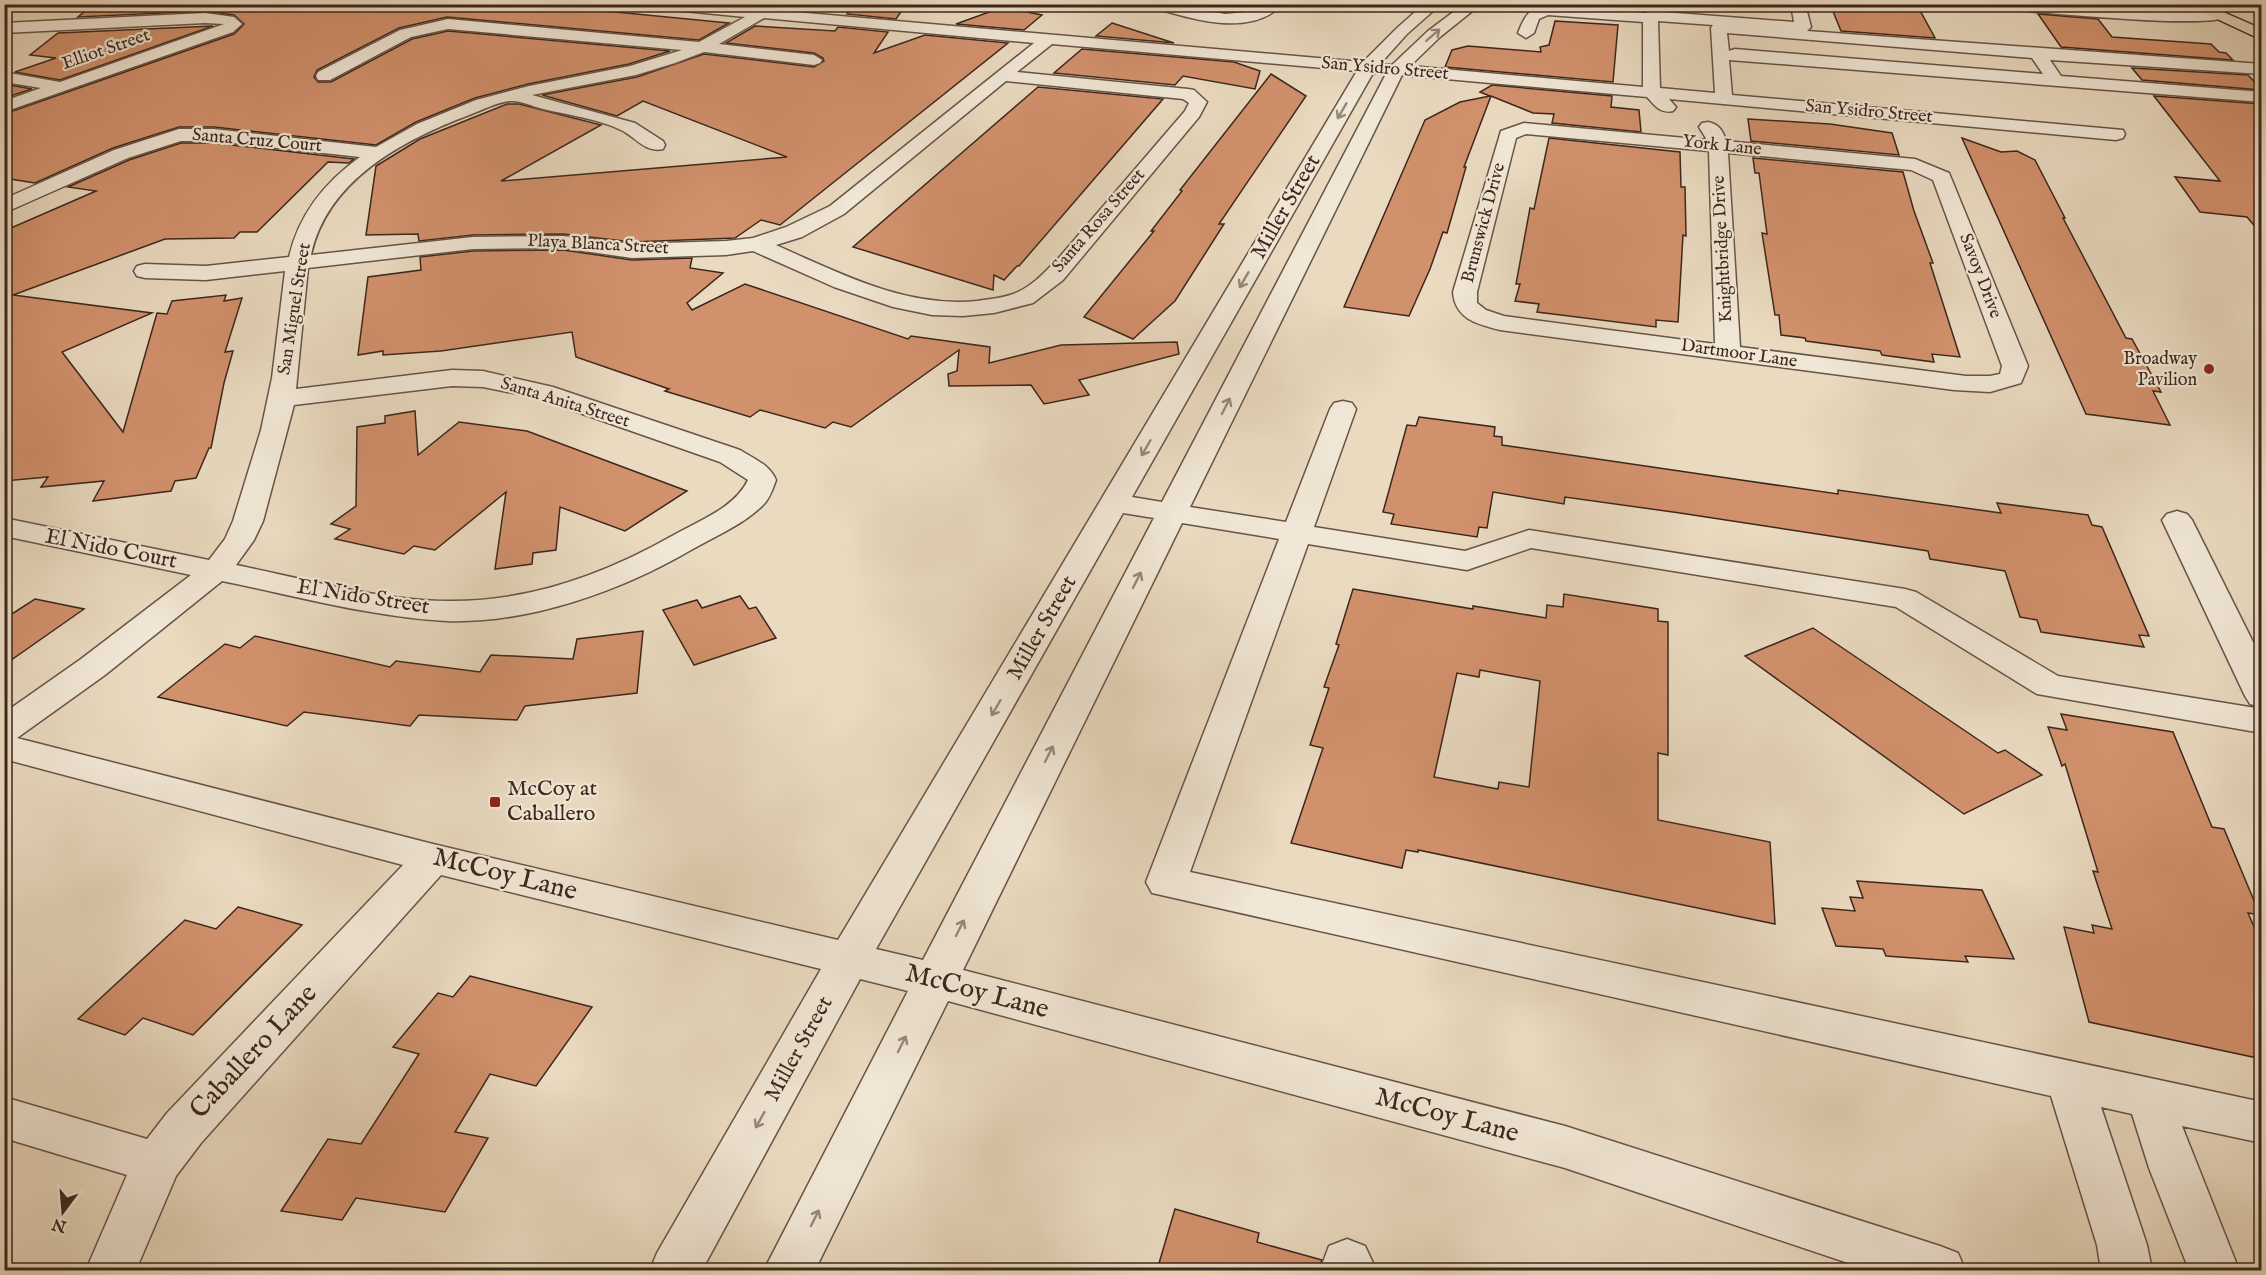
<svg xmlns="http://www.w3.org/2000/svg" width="2266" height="1275" viewBox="0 0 2266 1275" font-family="'IM FELL English',serif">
<rect width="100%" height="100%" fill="#eadac0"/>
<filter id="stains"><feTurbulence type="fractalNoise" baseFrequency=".00333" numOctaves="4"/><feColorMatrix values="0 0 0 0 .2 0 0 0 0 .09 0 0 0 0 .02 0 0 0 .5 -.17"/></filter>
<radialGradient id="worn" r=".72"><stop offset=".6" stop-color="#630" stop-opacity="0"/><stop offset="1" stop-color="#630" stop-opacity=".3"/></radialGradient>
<g fill="#d2916d" stroke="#3c271d" stroke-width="1.5" fill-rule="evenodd">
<path d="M94 4H533L729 23 699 40 447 17 399 28 317 70 314 77 318 82H331L412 39 448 31 670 51 629 64 528 84 475 98 416 122 376 145 214 127H179L113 148 35 183 4 178V114L234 34 244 24 234 15 205 11 78 17Z"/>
<path d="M854 4H892L905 6 896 19 847 14Z"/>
<path d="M1830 4H1906L1918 7 1935 38 1841 31Z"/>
<path d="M1003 7 1042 15 1024 30 956 24Z"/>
<path d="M2038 14 2098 19 2112 37 2211 44 2219 52 2226 53 2233 60 2061 47Z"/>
<path d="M1555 21 1618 25 1613 82 1445 67 1452 50 1468 46 1541 52 1540 47 1549 45Z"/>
<path d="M1112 23 1174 43 1096 36Z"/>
<path d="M213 26 60 80 15 72 56 58 30 55 58 33Z"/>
<path d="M755 26 835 31 838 27 888 32 874 53 925 35 1008 43 780 225 761 220 735 238 632 242 563 234 473 235 419 241 418 234 366 235 376 166 420 139 507 104H519L601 125 501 181 787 157 643 101 617 116 542 95 637 77 704 54 814 67 824 61 823 58 814 53 726 43Z"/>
<path d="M1082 49 1234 62 1260 71 1255 89 1183 76 1175 85 1054 73Z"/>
<path d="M2132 68 2248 75 2262 90 2142 80Z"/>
<path d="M1271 74 1306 96 1219 224H1224L1175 301 1133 339 1084 317 1154 231H1151L1182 191 1180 190Z"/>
<path d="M4 84 32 89 4 98Z"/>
<path d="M1492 85 1612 96 1611 107 1639 110 1641 132 1552 123 1554 114 1533 113 1491 96 1464 167H1466L1447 233 1443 232 1430 269 1409 316 1344 307 1425 120 1460 102 1490 96 1480 92Z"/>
<path d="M1038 87 1163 99 1019 266H1017L1004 280 994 275 993 290 853 247Z"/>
<path d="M2154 96 2262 104V235L2247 217 2200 212 2175 177 2220 181Z"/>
<path d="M1748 119 1830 124 1892 133 1899 155 1751 141Z"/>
<path d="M1549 138 1680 152 1681 187H1685L1686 236 1683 235 1678 322 1656 320V327L1569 316 1537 312 1539 304 1515 301 1520 284H1516L1530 208 1534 209Z"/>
<path d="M1962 138 2001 152 2017 151 2035 160 2065 218H2063L2126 338 2132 339 2161 392 2153 391 2170 425 2086 414Z"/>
<path d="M181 143H214L354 159 349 163 328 162 257 232H240L234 238 165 239 13 295 152 313 62 352 123 432 157 313 167 314 172 301 226 295 224 301 242 298 225 352 233 351 224 383 211 448H209L196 478 175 481 171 491 93 501 104 481 41 487 48 477 4 481V231L96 191 68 187 129 160Z"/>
<path d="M1753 158 1903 172 1914 211 1933 263H1930L1960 357 1932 354 1934 362 1882 355 1880 351 1806 341 1805 338 1781 335 1779 315H1775L1762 233 1767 234 1759 173H1755Z"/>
<path d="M563 250 632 260 692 258 690 268 723 273 687 303 692 310 745 284 908 339 911 336 990 347 989 363 1061 345 1177 342 1179 354 1079 380 1089 395 1044 404 1031 385 949 386 948 374 957 371 959 350 851 427 833 422 825 428 760 410 750 417 665 391 669 389 576 357 572 332 441 351 383 355V351L358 355 368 277 421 270 420 257 473 251Z"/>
<path d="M415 411 418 455 459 422 527 431 687 491 625 531 560 507 556 550 533 553 532 564 495 569 506 492 435 550 414 546 404 554 335 539 350 529 331 524 356 506 357 427 385 423V416Z"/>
<path d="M1419 417 1495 427 1494 436 1502 437V445L1741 480 1838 494V490L2001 513 1997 503 2088 515 2092 525 2102 527 2149 636 2139 635 2144 647 2041 632 2037 620 2020 617 2005 571 1930 559 1928 551 1680 513 1565 497 1564 504 1493 492 1487 528 1479 527 1477 537 1391 524 1394 514 1383 512 1407 425 1416 426Z"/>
<path d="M1353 589 1473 609V606L1546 618 1547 605 1563 607 1564 594 1658 609V621L1668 622V755L1658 753V820L1770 842 1775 924 1418 850V852L1406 850 1402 868 1291 843 1323 748 1310 745 1329 688 1324 687 1339 645 1336 644ZM1480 670 1540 681 1529 787 1499 782 1498 789 1434 777 1457 673 1479 677Z"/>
<path d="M740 596 749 609 756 607 776 638 694 665 663 610 697 600 702 608Z"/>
<path d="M35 599 84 609 4 665V619Z"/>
<path d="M1813 628 1998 753 2005 750 2042 775 1964 814 1745 656Z"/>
<path d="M643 631 637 693 525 706 517 720 419 715 410 726 304 712 287 726 158 697 225 644 240 648 255 636 390 667 396 661 480 672 491 655 573 659 577 639Z"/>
<path d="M2061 714 2173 732 2212 827 2224 829 2260 915 2248 913 2262 945V1059L2089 1022 2064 927 2094 933 2092 925 2112 929 2093 871 2098 872 2065 764 2062 766 2048 727 2067 730Z"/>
<path d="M1857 881 1982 890 2014 959 1965 956 1968 962 1886 956 1883 949 1836 946 1822 908 1855 911 1850 897 1863 898Z"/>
<path d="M238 907 302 925 193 1035 143 1018 125 1035 78 1019 185 920 216 929Z"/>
<path d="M470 976 592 1007 536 1086 490 1074 455 1132 488 1138 445 1212 356 1198 342 1220 281 1211 328 1139 361 1144 419 1054 393 1047 438 993 453 997Z"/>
<path d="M1175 1209 1259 1233 1257 1242 1322 1260 1318 1270H1157Z"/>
</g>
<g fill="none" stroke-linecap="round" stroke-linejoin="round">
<g stroke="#685446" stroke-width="3">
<g id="minor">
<path d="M647 4H710L758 9 765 7 772 10 1363 62 1397 28 1424 4H1441L1407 34 1380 64 1392 65 1428 31 1464 4H1481L1440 37 1410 66 1643 87V22L1548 15 1539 19 1534 33 1526 38 1518 33C1526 12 1533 4 1555 4L1645 13 1650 11 1794 22 1791 4H1805L1811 27 1807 31 2262 64V74L2050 60 2061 76 2262 92V102L1729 60 1732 95 2123 130 2125 134 2123 138 2116 140 1669 99 1676 107 1673 111C1661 114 1655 106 1647 97L1402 75 1190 507 1286 522 1330 409 1334 403 1343 401 1352 403 1356 409 1314 527 1465 551 1529 530 1905 589 1916 592 2058 676 2262 709V733L2037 694 1896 607 1531 548 1467 570 1308 544 1190 872 2262 1102V1143L2182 1126 2239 1270H2189L2149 1168 2132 1114 2101 1107 2147 1245 2152 1270H2101L2097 1245 2051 1096 1152 893 1146 882 1279 539 1182 523 963 970 1565 1126 1940 1246 1958 1253 1965 1270H1869L1565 1168 948 1001 815 1270H764L908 991 860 979 702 1270H650L657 1253 821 969 441 875 201 1143 176 1176 136 1270H86L127 1175 4 1138V1097L147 1139 167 1113 403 865 4 759V713L81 659 191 575 4 536V518L209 560 225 539 233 521 261 430 272 378 285 271 206 280 145 278 137 276 134 271 137 266 145 264 206 266 289 257C299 214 325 182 360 157L214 141H181L128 158 4 213V199L114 150 179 129H214L376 147 417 124 476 100 529 86 630 66 682 50 448 29 411 37 330 80H318L316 76 318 72 400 30 448 19 699 42 745 17 654 8ZM764 18 1034 43 830 206 786 227 753 238 726 241 632 244 563 236 473 237 311 255C327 180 403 140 469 115 481 111 499 101 512 101 522 101 534 107 543 109 569 115 599 119 623 131 636 138 646 153 663 149L665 145 663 141 635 123 532 95 636 75 675 63 704 52 814 65 820 63 822 60 814 55 719 44ZM1658 21 1713 25 1711 28 1715 93 1660 88ZM1727 33 2032 58 2043 74 1735 49 1729 51ZM1052 44 1357 71 838 940 433 844 17 738 105 675 222 581C296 596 371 617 446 621 528 624 621 591 691 550 715 536 745 524 764 504 770 498 773 488 776 480 769 464 754 459 740 450L553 387 483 371 452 370 296 389 308 268 473 249 563 248 632 258 726 255 753 251 834 287 893 307 932 315 963 316 994 313 1033 303 1063 280 1199 117 1207 102 1194 90 1188 89 1017 72ZM1373 73 1386 74 1162 502 1132 497ZM1006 81 1183 99 1189 103 1185 111 1057 260C1045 272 1033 285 1018 292 1005 298 991 299 977 301 906 308 839 273 776 245L802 237 844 214ZM452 386 483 387 537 398 720 462 748 480C735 508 698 521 672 536 603 575 528 602 448 601 381 601 302 578 236 565L254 540 263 521 294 405ZM1123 513 1154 518 923 960 876 949Z"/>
<path d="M1149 4H1174L1225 14 1247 12 1263 4H1283C1249 39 1190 18 1151 7Z"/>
<path d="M1990 4H2064L2173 12 2220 11 2228 16C2215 30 2027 11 1997 8Z"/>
<path d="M205 13 234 17 242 24 233 32 4 112V101L41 88 4 82V72L60 82 224 24 205 23 4 33V23Z"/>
<path d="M1708 122C1719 124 1723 131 1726 141L1915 159 1949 173 2028 366 2021 383 1990 392 1954 390 1500 330C1477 324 1455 319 1453 292L1501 131 1524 123 1707 140 1699 127 1702 123ZM1526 134 1709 151 1715 344 1504 316 1486 310 1477 303V292L1516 138ZM1728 153 1911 170 1933 180 2002 366 2000 374 1990 376H1966L1740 347Z"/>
<path d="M2177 511 2187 514 2192 520 2262 660V707L2250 704 2245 696 2162 520 2167 514Z"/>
<path d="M1347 1239 1365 1246 1373 1263 1370 1270H1320L1329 1246Z"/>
</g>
</g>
<g stroke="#3c271d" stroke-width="3">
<path id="major" d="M2185 4H2205L2262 29V40Z"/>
</g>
<use href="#minor" fill="#f1e7d6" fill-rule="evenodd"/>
<use href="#major" fill="#eadac0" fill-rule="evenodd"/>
</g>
<defs><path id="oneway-shaft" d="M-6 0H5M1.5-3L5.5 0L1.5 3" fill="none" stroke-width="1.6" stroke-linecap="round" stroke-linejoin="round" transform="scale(1.5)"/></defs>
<g stroke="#96877a">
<use href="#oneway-shaft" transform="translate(1433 35) rotate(-41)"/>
<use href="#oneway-shaft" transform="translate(1342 111) rotate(120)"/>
<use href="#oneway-shaft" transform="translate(1244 280) rotate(120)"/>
<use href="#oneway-shaft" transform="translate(1226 406) rotate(-63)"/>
<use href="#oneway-shaft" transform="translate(1146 448) rotate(120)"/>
<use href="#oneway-shaft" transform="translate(1137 580) rotate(-63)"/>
<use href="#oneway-shaft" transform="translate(996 708) rotate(120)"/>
<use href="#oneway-shaft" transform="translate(1049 754) rotate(-63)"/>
<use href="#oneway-shaft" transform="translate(960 928) rotate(-63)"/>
<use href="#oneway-shaft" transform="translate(902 1044) rotate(-63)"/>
<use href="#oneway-shaft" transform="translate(760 1120) rotate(119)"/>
<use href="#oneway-shaft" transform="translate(815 1218) rotate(-63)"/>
</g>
<g fill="#8f2418" stroke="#f1e7d6" stroke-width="2">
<circle cx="2209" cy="369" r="6"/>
<rect x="489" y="796" width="12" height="12" rx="3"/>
</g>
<g text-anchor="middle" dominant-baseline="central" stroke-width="4.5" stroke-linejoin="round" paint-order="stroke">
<g font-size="18" fill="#3c271d" stroke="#f1e7d6">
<text transform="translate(106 50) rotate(-19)">Elliot Street</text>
<text transform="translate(1385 69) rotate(5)">San Ysidro Street</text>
<text transform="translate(1869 112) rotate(5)">San Ysidro Street</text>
<text transform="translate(257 141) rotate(5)">Santa Cruz Court</text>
<text transform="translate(1722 146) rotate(6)">York Lane</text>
<text transform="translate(1099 221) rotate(-49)">Santa Rosa Street</text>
<text transform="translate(1484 223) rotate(-75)">Brunswick Drive</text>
<text transform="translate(598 245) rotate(3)">Playa Blanca Street</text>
<text transform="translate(1723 249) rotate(-93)">Knightbridge Drive</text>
<text transform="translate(1980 276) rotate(69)">Savoy Drive</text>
<text transform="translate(295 309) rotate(-81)">San Miguel Street</text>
<text transform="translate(1739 354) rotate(8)">Dartmoor Lane</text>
<text transform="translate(565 403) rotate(17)">Santa Anita Street</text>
</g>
<g font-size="18" fill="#3c271d" stroke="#f1e7d6" text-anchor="end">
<text x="2197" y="359">Broadway<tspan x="2197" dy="21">Pavilion</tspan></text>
</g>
<g font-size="22" fill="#3c271d" stroke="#f1e7d6">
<text transform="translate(1286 207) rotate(-60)">Miller Street</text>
<text transform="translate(111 549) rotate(11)">El Nido Court</text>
<text transform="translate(363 597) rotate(9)">El Nido Street</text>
<text transform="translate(1042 628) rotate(-60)">Miller Street</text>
<text transform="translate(799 1049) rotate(-61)">Miller Street</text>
</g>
<g font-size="22" fill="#3c271d" stroke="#f1e7d6" text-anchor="start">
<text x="507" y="789">McCoy at<tspan x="507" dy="25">Caballero</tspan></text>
</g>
<g font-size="27" fill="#3c271d" stroke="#f1e7d6">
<text transform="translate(505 875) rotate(14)">McCoy Lane</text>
<text transform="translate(977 992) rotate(15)">McCoy Lane</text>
<text transform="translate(254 1052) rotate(-47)">Caballero Lane</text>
<text transform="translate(1447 1116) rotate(15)">McCoy Lane</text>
</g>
</g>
<rect width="2266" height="1275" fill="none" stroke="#eadac0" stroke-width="24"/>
<rect x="6" y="6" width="2254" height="1263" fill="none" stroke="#3c271d" stroke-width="3"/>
<rect x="12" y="12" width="2242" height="1251" fill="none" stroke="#3c271d" stroke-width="1.5"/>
<g transform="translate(63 1212) rotate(196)" stroke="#f1e7d6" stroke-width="4.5" paint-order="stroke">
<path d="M0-4.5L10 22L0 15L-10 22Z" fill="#3c271d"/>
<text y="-9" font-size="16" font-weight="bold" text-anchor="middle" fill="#3c271d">N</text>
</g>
<rect width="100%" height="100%" filter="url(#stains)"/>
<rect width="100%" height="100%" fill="url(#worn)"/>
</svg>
